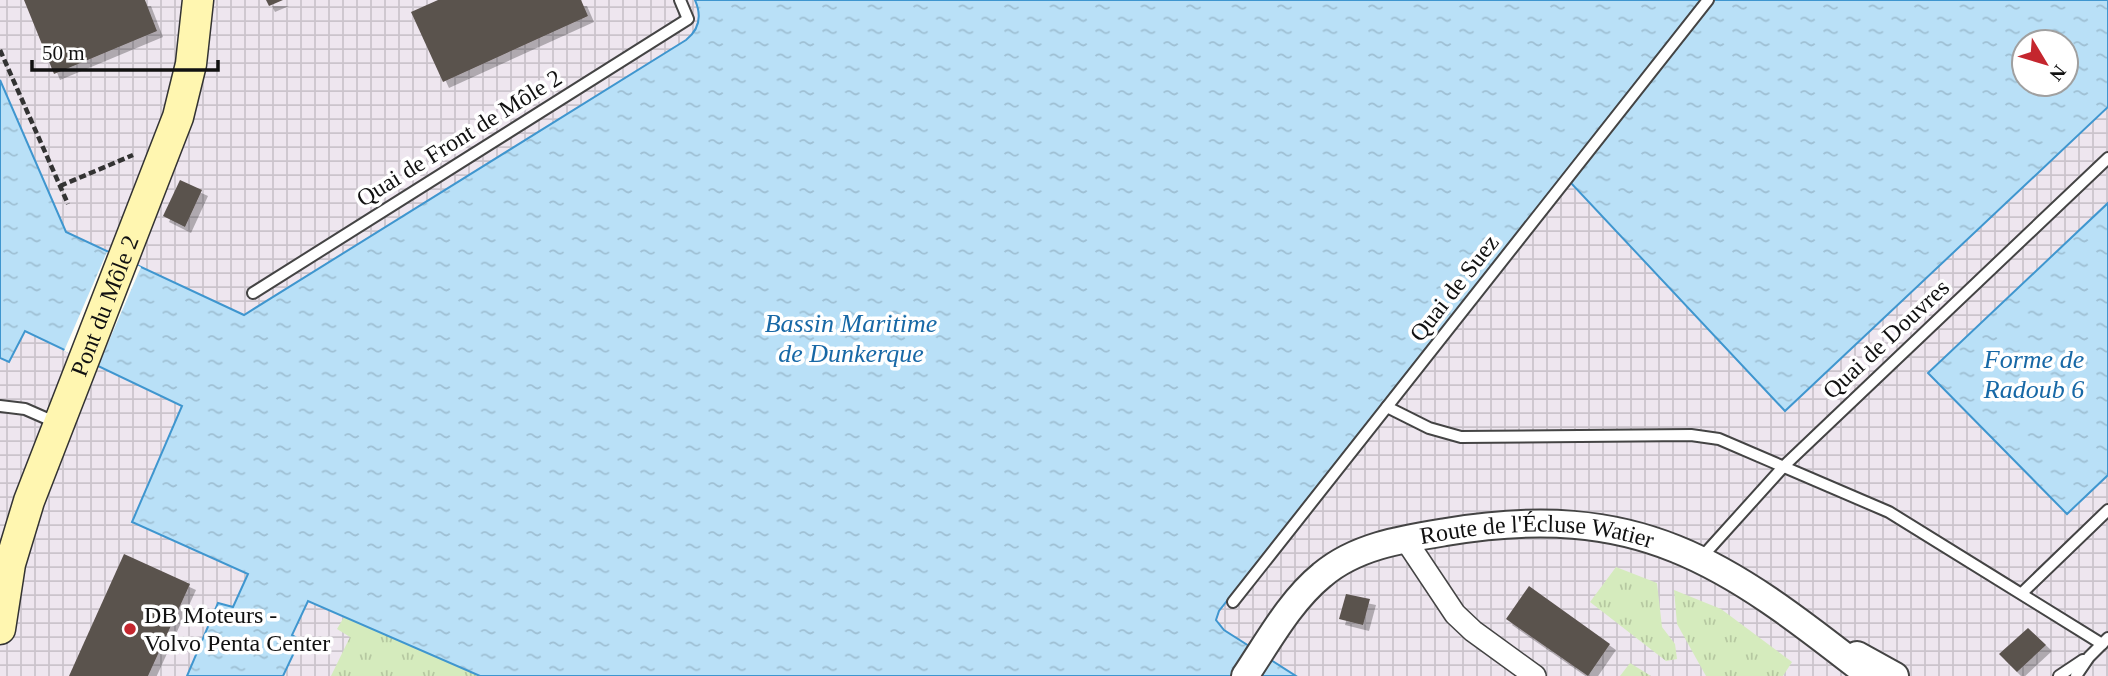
<svg xmlns="http://www.w3.org/2000/svg" width="2108" height="676" viewBox="0 0 2108 676" font-family="'Times New Roman',serif">
<defs>
<pattern id="industrial-grid" width="8" height="8" patternUnits="userSpaceOnUse" patternTransform="scale(1.75)"><rect width="8" height="8" fill="#eee6ef"/><path d="M0 4h8M4 0v8" fill="none" stroke="#cbc4cc"/></pattern>
<pattern id="grass-tufts" width="24" height="20" patternUnits="userSpaceOnUse" patternTransform="scale(1.75)"><rect width="24" height="20" fill="#d5ebbd"/><path d="M3 7l-1-3M5 7V3M7 7l1-3M15 17l-1-3M17 17v-4M19 17l1-3" fill="none" stroke="#b6c8a1"/></pattern>
<pattern id="water-ripples" width="26" height="14" patternUnits="userSpaceOnUse" patternTransform="scale(1.75)"><rect width="26" height="14" fill="#b9e0f7"/><path d="M2 4q2-2 4 0t4 0M15 11q2-2 4 0t4 0" fill="none" stroke="#9ebfd3"/></pattern>
<filter id="shadow"><feDropShadow dx="6" dy="6" stdDeviation="0" flood-color="#0004"/></filter>
</defs>
<rect width="100%" height="100%" fill="#fffdf5"/>
<g fill="url(#industrial-grid)">
<path d="M0 0H695L700 19 693 34 686 40 244 315 66 232 0 80Z"/>
<path d="M1701 0H1714L1570 182 1785 411 2108 107V676H1217L1224 630 1216 620 1219 611Z"/>
<path d="M24 331 182 406 133 522 480 676H0V358L9 362Z"/>
</g>
<g fill="url(#grass-tufts)">
<path d="M1616 567 1657 583 1662 627 1675 644 1677 659 1666 661 1590 602Z"/>
<path d="M1674 590 1721 609 1792 662 1783 676H1706L1677 624Z"/>
<path d="M344 617 480 676H331L350 637 337 629Z"/>
<path d="M1630 663 1651 676H1620Z"/>
</g>
<g fill="url(#water-ripples)" stroke="#3f96cf" stroke-width="2" fill-rule="evenodd">
<path d="M695 0H1701L1219 611 1216 620 1224 630 1296 676H480L308 601 292 635 300 640 283 676H187L218 603 233 607 248 574 132 522 182 406 25 331 9 362 0 358V80L66 232 244 315 686 40C700 29 702 16 695 0Z"/>
<path d="M1714 0H2108V107L1785 411 1570 182ZM2024 42H2066V84H2024Z"/>
<path d="M2108 203V475L2067 514 1928 373Z"/>
</g>
<path fill="#fffdf5" d="M107 252 141 267 98 366 64 351Z"/>
<g fill="#5a524d" filter="url(#shadow)">
<path d="M24 0H145L157 31 54 74Z"/>
<path d="M266 0H283L269 6Z"/>
<path d="M438 0H581L588 16 443 82 411 12Z"/>
<path d="M180 180 202 190 185 227 163 216Z"/>
<path d="M124 554 190 584 148 676H69Z"/>
<path d="M1529 586 1610 644 1588 676 1506 619Z"/>
<path d="M1346 594 1370 599 1363 625 1339 619Z"/>
<path d="M2028 628 2046 645 2017 672 1999 654Z"/>
</g>
<g fill="none" stroke-linecap="round" stroke-linejoin="round">
<g stroke="#444" stroke-width="14">
<g id="service">
<path d="M253 293 688 19 680 0"/>
<path d="M0 406 25 409 57 423"/>
<path d="M1387 407 1429 428 1461 437 1691 435 1719 439 1889 512 2102 644"/>
<path d="M1701 558 1785 465 2108 158"/>
<path d="M2022 593 2108 510"/>
<path d="M1233 602 1708 0"/>
<path d="M2059 676 2083 660"/>
<path d="M2076 676 2089 657 2108 638"/>
</g>
</g>
<g stroke="#444" stroke-width="24">
<path id="minor" d="M1405 539 1455 614 1473 631 1535 676"/>
</g>
<g stroke="#444" stroke-width="30">
<g id="tertiary">
<path d="M1857 655 1895 676"/>
<path id="s1" d="M1245 676C1268 642 1290 601 1322 575 1356 546 1403 539 1446 532 1639 500 1724 561 1870 676"/>
</g>
</g>
<g stroke="#333" stroke-width="33">
<g id="secondary">
<path id="s2" d="M0 629 10 564 29 501 178 117 191 64 198 0"/>
</g>
</g>
<g stroke="#333" stroke-width="4.5" stroke-dasharray="7 3.5" stroke-linecap="butt">
<path d="M0 50 68 204"/>
<path d="M60 186 133 155"/>
</g>
<use href="#service" stroke="#fff" stroke-width="10"/>
<use href="#minor" stroke="#fff" stroke-width="21"/>
<use href="#tertiary" stroke="#fff" stroke-width="26"/>
<use href="#secondary" stroke="#fff6b0" stroke-width="30"/>
</g>
<circle fill="#c4262e" stroke="#fff" stroke-width="2.5" cx="130" cy="629" r="7"/>
<g text-anchor="middle" dominant-baseline="central" stroke-width="7" stroke-linejoin="round" paint-order="stroke">
<g font-size="24" fill="#111" stroke="#fff">
<text transform="translate(459 138) rotate(-32)">Quai de Front de Môle 2</text>
<text transform="translate(1454 288) rotate(-52)">Quai de Suez</text>
<text stroke="none"><textPath href="#s2" startOffset="341">Pont du Môle 2</textPath></text>
<text transform="translate(1886 339) rotate(-43)">Quai de Douvres</text>
<text stroke="none"><textPath href="#s1" startOffset="352">Route de l'Écluse Watier</textPath></text>
</g>
<g font-size="24" fill="#111" stroke="#fff" text-anchor="start">
<text x="144" y="615">DB Moteurs -<tspan x="144" dy="28">Volvo Penta Center</tspan></text>
</g>
<g font-size="26" font-style="italic" fill="#1768a6" stroke="#fff">
<text x="851" y="323">Bassin Maritime<tspan x="851" dy="30">de Dunkerque</tspan></text>
<text x="2034" y="359">Forme de<tspan x="2034" dy="30">Radoub 6</tspan></text>
</g>
</g>
<g transform="translate(2045 63) rotate(128)"><circle r="33" fill="#ffffff" stroke="#a0a0a0" stroke-width="2"/>
<path d="M0-5L12 26L0 18L-12 26Z" fill="#c4262e"/>
<text y="-10" font-size="19" font-weight="bold" text-anchor="middle" fill="#111111">N</text>
</g>
<path d="M32 60v10h186v-10" fill="none" stroke="#111111" stroke-width="3.5"/>
<text x="42" y="60" font-size="21" fill="#111111" stroke="#ffffff" stroke-width="5" paint-order="stroke">50 m</text>
</svg>
